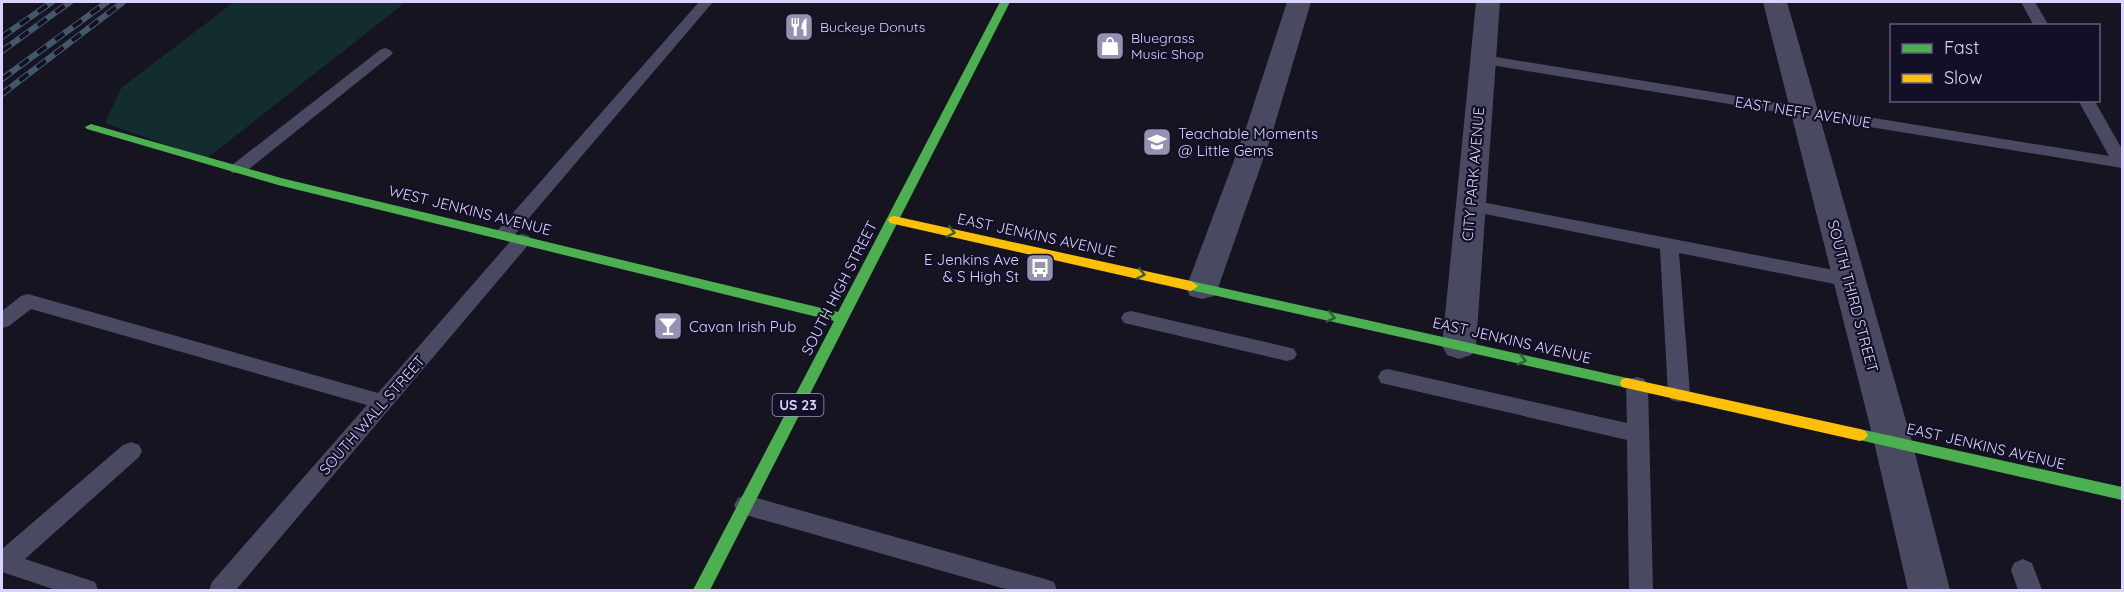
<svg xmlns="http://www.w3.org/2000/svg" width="2124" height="592" viewBox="0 0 2124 592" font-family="Quicksand,sans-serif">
<rect width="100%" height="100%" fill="#161421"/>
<path fill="#132c2d" d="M234 2H406L206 159 105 123 121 88Z"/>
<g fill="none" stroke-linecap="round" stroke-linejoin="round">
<g fill="#4a4962" fill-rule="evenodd">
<path d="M699 2H713L511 239H497L495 235 497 231Z"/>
<path d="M2021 2H2035L2049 26H2034Z"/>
<path d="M385 48 390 50 393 53 390 56 244 173H232L229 169 232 165 380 50Z"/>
<path d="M1483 55 2109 156 2078 100H2094L2122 149V168L1478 63 1475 60 1478 57Z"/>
<path d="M1471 200 1849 273 1856 275 1859 280 1856 285 1849 287 1679 253 1690 394 1687 400 1679 402 1671 400 1668 394 1660 249 1465 210 1462 206 1465 202Z"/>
<path d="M522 234 529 236 531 240 529 244 236 590H209L212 582 367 405 31 309 9 326 2 328V311L21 296 28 294 378 393 515 236Z"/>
<path d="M1131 311 1287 347 1294 349 1297 354 1294 359 1287 361 1124 323 1121 318 1124 313Z"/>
<path d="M1388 369 1627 423 1626 385 1630 379 1637 377 1644 379 1648 385 1653 590H1629L1627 440 1381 383 1378 377 1381 371Z"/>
<path d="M131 442 139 445 142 451 139 457 25 559 95 582 98 590H56L2 572V549L123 445Z"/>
<path d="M746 495 1045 579 1054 582 1057 590H1009L746 515 738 512 734 505 738 498Z"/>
<path d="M2023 559 2032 563 2042 590H2018L2011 570 2014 563Z"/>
</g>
<g fill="#4a4962" fill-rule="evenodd">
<path d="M1287 2H1311L1272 134 1218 288 1214 296 1202 299 1190 296 1186 288 1244 134Z"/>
<path d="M1476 2H1500L1476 346 1471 355 1459 359 1447 355 1442 346Z"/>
<path d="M1763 2H1787L1912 442 1950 590H1908L1874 442Z"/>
</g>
<g fill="#4caf50" fill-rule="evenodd">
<path d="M1000 2H1010L710 590H693L834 321 278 185 87 129 85 127 91 124 281 178 838 312Z"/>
<path d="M1191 281 1627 378 1632 379 1634 383 1632 387 1627 388 1186 289 1184 286Z"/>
<path d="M1860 429 2122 487V500L1855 439 1852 435 1855 431Z"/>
</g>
<g fill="#ffc107" fill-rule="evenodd">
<path d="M894 216 1191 281 1198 286 1191 291 890 223 888 220 890 217Z"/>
<path d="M1627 378 1860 429 1865 431 1868 435 1865 439 1860 441 1622 387 1620 383 1622 379Z"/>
</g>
<g stroke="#43596b" stroke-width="6">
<g id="rail">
<path d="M2 37 52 2"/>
<path d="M2 51 70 2"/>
<path d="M2 79 107 2"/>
<path d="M2 94 123 2"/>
</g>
</g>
<use href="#rail" stroke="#130f26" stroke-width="4" stroke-dasharray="11" stroke-linecap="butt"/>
</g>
<defs><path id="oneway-chevron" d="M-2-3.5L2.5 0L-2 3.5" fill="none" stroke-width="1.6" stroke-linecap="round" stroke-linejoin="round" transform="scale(1.5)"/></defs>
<g stroke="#305f3b">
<use href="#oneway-chevron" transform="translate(951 232) rotate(12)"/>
<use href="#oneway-chevron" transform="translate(1141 274) rotate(12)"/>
<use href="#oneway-chevron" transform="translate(1331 317) rotate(13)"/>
<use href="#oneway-chevron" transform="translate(1522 360) rotate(13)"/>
</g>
<defs>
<g id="restaurant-square" transform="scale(1.5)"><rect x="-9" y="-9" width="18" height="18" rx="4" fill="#9591b1" stroke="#130f26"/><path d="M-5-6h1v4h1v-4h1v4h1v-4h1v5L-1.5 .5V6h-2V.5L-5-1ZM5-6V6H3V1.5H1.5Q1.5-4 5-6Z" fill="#fff"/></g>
<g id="shop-square" transform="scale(1.5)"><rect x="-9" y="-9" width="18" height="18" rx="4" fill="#9591b1" stroke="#130f26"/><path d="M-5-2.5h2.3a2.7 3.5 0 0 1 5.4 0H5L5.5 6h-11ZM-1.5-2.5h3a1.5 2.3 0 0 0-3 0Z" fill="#fff"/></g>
<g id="school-square" transform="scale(1.5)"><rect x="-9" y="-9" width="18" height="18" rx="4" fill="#9591b1" stroke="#130f26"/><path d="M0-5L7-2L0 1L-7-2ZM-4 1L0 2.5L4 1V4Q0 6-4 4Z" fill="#fff"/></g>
<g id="bus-square" transform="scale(1.5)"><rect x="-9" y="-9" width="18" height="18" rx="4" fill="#9591b1" stroke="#130f26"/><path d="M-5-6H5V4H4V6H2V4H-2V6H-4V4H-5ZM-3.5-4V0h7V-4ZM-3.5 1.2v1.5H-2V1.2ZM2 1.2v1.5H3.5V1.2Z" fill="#fff"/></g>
<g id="bar-square" transform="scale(1.5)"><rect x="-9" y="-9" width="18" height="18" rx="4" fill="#9591b1" stroke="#130f26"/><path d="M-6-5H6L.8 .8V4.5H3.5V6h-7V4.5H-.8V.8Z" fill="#fff"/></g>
</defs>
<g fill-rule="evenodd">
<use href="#restaurant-square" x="799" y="27"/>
<use href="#shop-square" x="1110" y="46"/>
<use href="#school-square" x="1157" y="142"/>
<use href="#bus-square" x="1040" y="268"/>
<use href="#bar-square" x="668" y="326"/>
</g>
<g text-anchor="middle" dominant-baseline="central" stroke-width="4.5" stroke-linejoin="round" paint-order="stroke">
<g font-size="14" fill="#d9d4ff" stroke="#130f26" text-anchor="start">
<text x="820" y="27">Buckeye Donuts</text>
<text x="1131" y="38">Bluegrass<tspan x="1131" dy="16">Music Shop</tspan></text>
</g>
<rect fill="#130f26" stroke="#9e99be" stroke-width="1.5" x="772.5" y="394" width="51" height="22" rx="4.5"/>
<g font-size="14" font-weight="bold" fill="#d9d4ff">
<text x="798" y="405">US 23</text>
</g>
<g font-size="15" fill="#d9d4ff" stroke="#130f26">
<text transform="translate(1803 112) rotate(9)">EAST NEFF AVENUE</text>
<text transform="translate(1473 174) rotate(-85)">CITY PARK AVENUE</text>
<text transform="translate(470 210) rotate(14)">WEST JENKINS AVENUE</text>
<text transform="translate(1037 235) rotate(12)">EAST JENKINS AVENUE</text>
<text transform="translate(839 288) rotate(-63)">SOUTH HIGH STREET</text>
<text transform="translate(1853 296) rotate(75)">SOUTH THIRD STREET</text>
<text transform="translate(1512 340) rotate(13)">EAST JENKINS AVENUE</text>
<text transform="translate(372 415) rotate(-49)">SOUTH WALL STREET</text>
<text transform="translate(1986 446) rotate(13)">EAST JENKINS AVENUE</text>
</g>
<g font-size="15" fill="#d9d4ff" stroke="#130f26" text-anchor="start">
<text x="1178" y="133">Teachable Moments<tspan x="1178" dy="17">@ Little Gems</tspan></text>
<text x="1019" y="259" text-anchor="end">E Jenkins Ave<tspan x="1019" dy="17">&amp; S High St</tspan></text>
<text x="689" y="326">Cavan Irish Pub</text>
</g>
</g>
<rect width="2124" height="592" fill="none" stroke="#d9d4ff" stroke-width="6"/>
<rect x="1890" y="24" width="210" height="78" fill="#130f26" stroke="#625e7d" stroke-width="1.5"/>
<rect x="1902" y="44" width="30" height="9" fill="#4caf50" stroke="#625e7d" stroke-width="1.5"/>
<text x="1944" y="54" font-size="18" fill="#d9d4ff">Fast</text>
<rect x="1902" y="74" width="30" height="9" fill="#ffc107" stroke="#625e7d" stroke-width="1.5"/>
<text x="1944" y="84" font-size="18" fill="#d9d4ff">Slow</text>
</svg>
